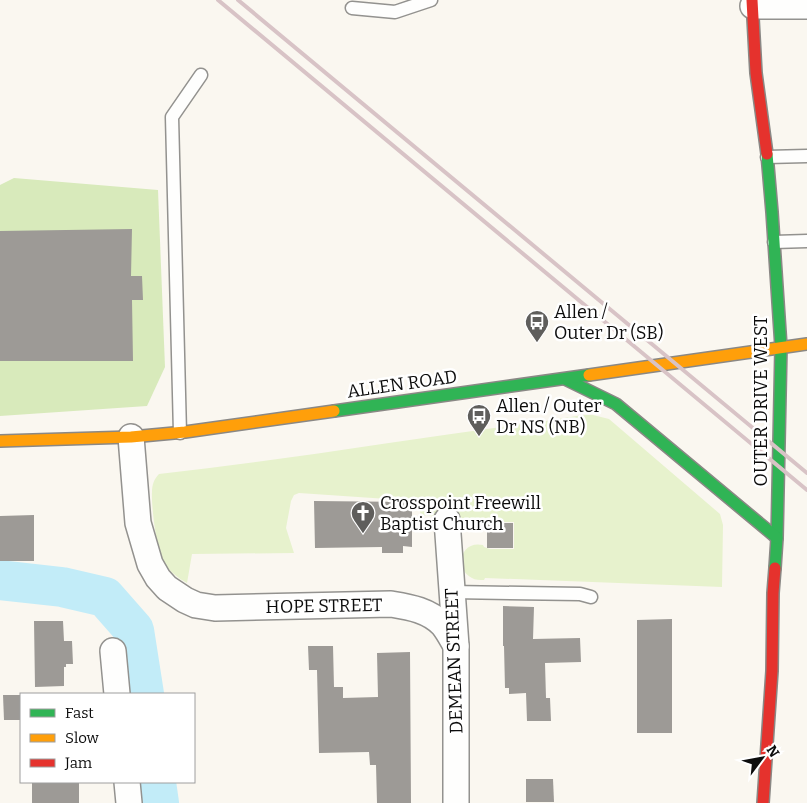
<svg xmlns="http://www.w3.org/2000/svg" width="807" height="803" viewBox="0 0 807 803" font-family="Bitter,serif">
<rect width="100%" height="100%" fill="#faf7f0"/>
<path fill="#e7f2cd" d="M583 415H593L609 419 720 514 723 525 722 587 485 578 484 580C480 580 475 580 472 578 454 569 460 540 483 545L484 547 490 549H514V522H483V525L447 518 421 515 417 501 299 493 294 495 291 501 286 528 294 553 192 554 187 583C178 578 169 571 163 562 157 552 151 505 152 492 152 485 154 479 159 474 288 460 417 437 546 421Z"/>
<path fill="#d8eabb" d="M14 178 158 190 165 367 147 406 0 416V185Z"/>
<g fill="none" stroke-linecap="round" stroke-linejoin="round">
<g stroke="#c2ecf8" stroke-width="40">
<path d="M0 580 62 587 105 597 134 630 144 694"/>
<path d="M156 782 159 803"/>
</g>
</g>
<g fill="#9d9a96">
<path d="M132 229 131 276H142L143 300H132L133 361H0V231Z"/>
<path d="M314 501 412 502V547L403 546V553H382V547L315 548Z"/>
<path d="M34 515V561H0V516Z"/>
<rect x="487" y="523" width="26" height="25"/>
<path d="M503 606 534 607 533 639 580 638 581 662 545 663 546 698H550L551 721H527L526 693 509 694V688H505L504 646H503Z"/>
<path d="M672 619V733H637V620Z"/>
<path d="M34 621H63L64 641H72L73 664H66V667H64V686L35 687Z"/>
<path d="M308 646H333L334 687H343V698L378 697 377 653 410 652 411 803H377L376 765H370L369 752 319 753 317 670H309Z"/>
<path d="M3 695H21V720H4Z"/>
<path d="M526 779H553L554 802H526Z"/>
<rect x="32" y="782" width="47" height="21"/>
</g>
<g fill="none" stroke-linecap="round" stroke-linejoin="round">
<g stroke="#93928f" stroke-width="15">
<g id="lane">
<path d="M352 8 395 12 431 0"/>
<path d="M767 157 807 156"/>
<path d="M774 242 807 241"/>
<path d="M180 433 172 117 201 75"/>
<path d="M452 592 580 594 591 597"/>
</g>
</g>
<g stroke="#93928f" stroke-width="28">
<g id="street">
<path d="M753 6H807"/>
<path d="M131 437 138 523 150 564 158 578 167 588 185 600 196 605 215 608 391 604C409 607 429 610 443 625 448 631 452 639 456 646"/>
<path d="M447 520 456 646V803"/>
<path d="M113 651 117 694"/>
<path d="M127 782 129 803"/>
</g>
</g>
<g stroke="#8a8885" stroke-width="14">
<g id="fast">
<path d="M767 154 772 212 781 347 777 538 775 568"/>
<path d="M565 379 616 404 777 538"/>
<path d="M334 411 589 375"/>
</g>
</g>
<g stroke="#8a8885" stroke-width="14">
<g id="slow">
<path d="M589 375 807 344"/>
<path d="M0 441 131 437 185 432 334 411"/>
</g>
</g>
<g stroke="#8a8885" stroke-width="14">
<g id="jam">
<path d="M752 0 756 73 767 154"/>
<path d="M763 803 772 671 773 593 775 568"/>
</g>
</g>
<use href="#lane" stroke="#fefefd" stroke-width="12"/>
<use href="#street" stroke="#fefefd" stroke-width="25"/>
<use href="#fast" stroke="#30b455" stroke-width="11"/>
<use href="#slow" stroke="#ff9f0a" stroke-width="11"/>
<use href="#jam" stroke="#e5322d" stroke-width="11"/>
<g stroke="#d8c3c6" stroke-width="4">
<path d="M218 0 807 490"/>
<path d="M238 0 807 473"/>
</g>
</g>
<defs>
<g id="bus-pin" transform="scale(1.25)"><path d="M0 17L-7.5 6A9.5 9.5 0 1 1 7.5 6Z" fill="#5f5e5c" stroke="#fff"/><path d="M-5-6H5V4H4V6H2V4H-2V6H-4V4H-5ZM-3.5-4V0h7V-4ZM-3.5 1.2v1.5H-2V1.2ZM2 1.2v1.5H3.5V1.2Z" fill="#fff"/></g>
<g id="church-pin" transform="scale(1.25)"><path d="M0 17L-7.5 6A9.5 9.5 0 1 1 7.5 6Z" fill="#5f5e5c" stroke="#fff"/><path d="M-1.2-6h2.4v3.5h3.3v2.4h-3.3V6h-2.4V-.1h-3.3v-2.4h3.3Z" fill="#fff"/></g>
</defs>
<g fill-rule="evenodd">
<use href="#bus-pin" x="537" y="322"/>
<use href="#bus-pin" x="479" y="416"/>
<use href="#church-pin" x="363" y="513"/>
</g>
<g text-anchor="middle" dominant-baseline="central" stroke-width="5" stroke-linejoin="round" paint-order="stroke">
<g font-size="18" fill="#0c0c0c" stroke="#fff" text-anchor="start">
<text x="554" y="312">Allen /<tspan x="554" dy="21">Outer Dr (SB)</tspan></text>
<text x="496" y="406">Allen / Outer<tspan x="496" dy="21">Dr NS (NB)</tspan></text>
<text x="380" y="503">Crosspoint Freewill<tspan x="380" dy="21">Baptist Church</tspan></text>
</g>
<g font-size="18" fill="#0c0c0c" stroke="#fff">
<text transform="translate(402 384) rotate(-8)">ALLEN ROAD</text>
<text transform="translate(761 401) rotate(-90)">OUTER DRIVE WEST</text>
<text transform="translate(324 606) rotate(-1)">HOPE STREET</text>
<text transform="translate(454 661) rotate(-92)">DEMEAN STREET</text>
</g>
</g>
<rect x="20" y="693" width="175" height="90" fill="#ffffff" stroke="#9e9e9e"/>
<rect x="30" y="709" width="25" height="8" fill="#30b455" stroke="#9e9e9e"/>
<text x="65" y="718" font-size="15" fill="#0c0c0c">Fast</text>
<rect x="30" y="734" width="25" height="8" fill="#ff9f0a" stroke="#9e9e9e"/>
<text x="65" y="743" font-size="15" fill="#0c0c0c">Slow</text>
<rect x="30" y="759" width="25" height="8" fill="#e5322d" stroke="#9e9e9e"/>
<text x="65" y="768" font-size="15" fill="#0c0c0c">Jam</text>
<g transform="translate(762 758) rotate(58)" stroke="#ffffff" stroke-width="4" paint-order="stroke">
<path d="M0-4L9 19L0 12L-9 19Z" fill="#0c0c0c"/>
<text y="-8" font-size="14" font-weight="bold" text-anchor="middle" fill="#0c0c0c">N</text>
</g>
</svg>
